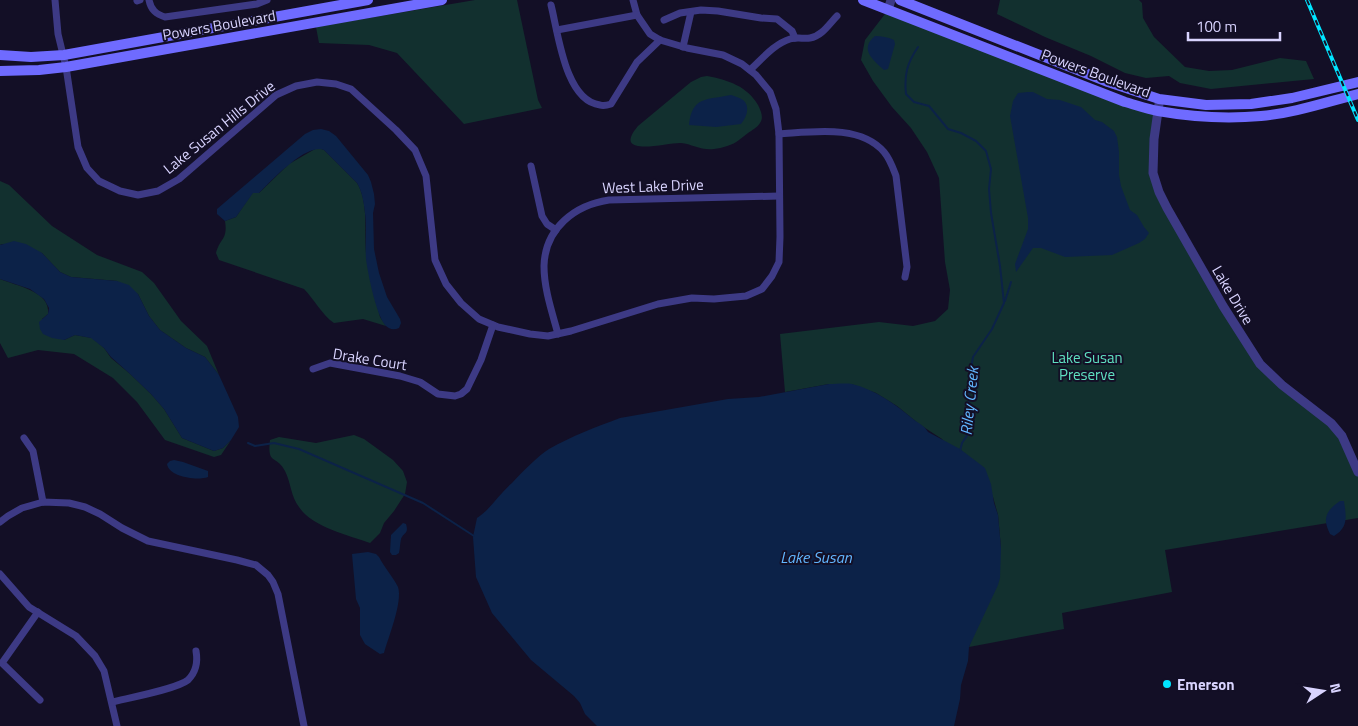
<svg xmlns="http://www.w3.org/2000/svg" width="1358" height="726" viewBox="0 0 1358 726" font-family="'Titillium Web',sans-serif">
<rect width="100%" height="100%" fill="#130f26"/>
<g fill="#12302f">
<path d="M475 0H517L538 100 542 108 464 124 397 53 369 45 319 43 316 27Z"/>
<path d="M1000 0H1139L1142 3 1143 18 1154 37 1185 67 1209 71 1232 70 1280 58 1306 61 1314 79 1211 89 1180 83 1169 76 1146 78 1125 73 1091 56 1045 37 997 14Z"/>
<path d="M888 10 1158 111 1154 139 1159 192 1260 364 1331 423 1358 472V518L1165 550 1172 592 1062 613 1064 629 969 647 1001 548 998 515 993 497 942 439 919 424 897 406 876 393 851 384H829L785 392 780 334 879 322 913 326 935 321 948 309 950 290 945 262 939 178 927 152 911 128 892 107 873 81 861 60 865 40Z"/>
<path d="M707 76C728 80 747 86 758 105 761 111 764 118 760 123 757 128 752 130 748 133 745 135 742 138 739 140 733 145 722 148 714 149 702 151 692 144 681 143 669 142 610 159 638 126L691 82 701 77Z"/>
<path d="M319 148 324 150 357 183C370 204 363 237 367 260 370 279 376 299 380 317L386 326 363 319 334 323C322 315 314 299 304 289L219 260 216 253C220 238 228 240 225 221L236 217 253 192 259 193 289 164 315 149Z"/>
<path d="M0 181 9 185 52 226 97 255 142 272 154 283 181 321 207 346 219 375 205 357 186 348 160 330 149 316 138 294 117 281 71 277 60 272 42 253 2 244 0 245Z"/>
<path d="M0 279C16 286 51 291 48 314L42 319 64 340 75 335 92 338 104 348 111 358 129 373 151 394 164 409 182 438 214 451 223 448 231 440 221 455 214 457 165 440 137 402 113 378 74 354 38 350 8 358 0 343Z"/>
<path d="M354 435 364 439 393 460 403 471 407 482 405 494 394 511 384 523 380 533 370 543C348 535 312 527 299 507 291 497 291 483 285 471 276 454 267 466 270 440L279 437 316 443Z"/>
</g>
<g fill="#0c2248">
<path d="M875 36C882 36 887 37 894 40L895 44 888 69 884 70C873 60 859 49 875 36Z"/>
<path d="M1028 92H1033L1047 99 1060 100 1081 107 1095 120 1102 122 1114 131 1117 137 1119 152V175L1121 186 1130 210 1137 215 1144 227 1149 233 1145 239 1139 243 1112 255 1065 257 1041 248H1033L1016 272 1015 264 1028 229V218L1010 116 1013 101 1018 93Z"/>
<path d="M731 95C735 96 740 98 743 100 751 107 746 118 741 124L716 127 689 125C692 96 707 100 731 95Z"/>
<path d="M321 129 329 131 336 136 368 175 371 182 374 194 375 204 373 213 374 249 379 273 387 297 400 319 401 323 399 328C394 330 390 330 385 325 376 314 368 274 366 259 365 244 367 228 365 213 364 203 362 191 357 183L324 150C307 142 271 181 259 193H253L236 217 225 221 217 214V209L305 134 313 130Z"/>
<path d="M14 241 26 244 42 253 60 272 71 277 117 281 129 285 138 294 149 316 160 330 186 348 205 357 219 375 238 417 239 427 231 440 223 448 214 451 182 438 164 409 151 394 129 373 111 357 104 348 91 338 75 335 64 340 52 338 43 334 40 329 39 322 48 314 49 308 44 299 30 289 0 279V245Z"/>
<path d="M829 384C836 384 845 383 852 384 876 390 895 404 913 419 918 423 925 426 928 432L960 449 985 468 991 484 994 503 998 515 1001 548 1000 578 998 585 969 647 968 661 961 685 960 699 954 726H597L585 714 580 703 574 696 531 660 492 613 476 577 473 537 477 518C491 509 499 494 512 483 521 473 538 456 549 449 572 436 596 427 620 418L728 399 759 397Z"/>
<path d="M174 460 183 462 208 471V477C197 481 169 477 167 464L170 461Z"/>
<path d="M1340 501H1344C1346 516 1349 527 1334 536L1330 534C1322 518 1326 511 1340 501Z"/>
<path d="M403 523 406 524C409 534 404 532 401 539 400 544 400 548 399 553L396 555H392L390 552 391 535Z"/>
<path d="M368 552 376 554 379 557C384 567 393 577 398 587 403 602 388 638 384 653L380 654 365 644 360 635V608L356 599 352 554Z"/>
</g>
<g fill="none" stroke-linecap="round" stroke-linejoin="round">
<g stroke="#0c2248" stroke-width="2">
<path d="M918 47C907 63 904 75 906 94L914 102 929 106 948 129 961 133 976 141 986 151 991 169 989 189 991 213 1000 266 1004 303 992 329 973 357 970 374 968 434 962 443 960 451"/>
<path d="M1005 301 1011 282"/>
<path d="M248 443 255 446 274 443 299 449 423 503 474 536"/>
</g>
<g stroke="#3d3a85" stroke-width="7">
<path d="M55 0 58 34 66 67 78 147 87 168 99 181 120 191 138 195 158 191 179 179 276 95 296 86 317 82 336 84 351 89 396 130 415 150 426 176 435 260 446 284 461 303 479 319 498 327 530 334 548 336 571 331 658 304 692 298 714 299 746 296 762 289 772 276 779 262 780 237 779 134 776 109 770 92 756 75 742 64 723 55 687 48 660 40 650 34 637 15 633 0"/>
<path d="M149 0C151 10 156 14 165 17L257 4 267 0"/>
<path d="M137 1 140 0"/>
<path d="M551 5C558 32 565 101 600 105 603 106 608 105 611 104L637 62 660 40"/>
<path d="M664 20 680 13 701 10 718 11 761 18 777 19 792 31 795 38"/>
<path d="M557 30 637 15"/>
<path d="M683 47 691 12"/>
<path d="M750 70C762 59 774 44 790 39 797 37 804 39 810 38 822 36 829 24 837 16"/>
<path d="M779 134C812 132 860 124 884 152 890 159 893 168 896 176L907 267 905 277"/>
<path d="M531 166 542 216 547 224 556 230"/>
<path d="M558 334C552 312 544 289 544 266 545 228 575 205 609 200L779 196"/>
<path d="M313 369 330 363 400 376 420 382 438 394 455 396 461 394 467 389 481 360 493 325"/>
<path d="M24 438 33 451 43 502"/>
<path d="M0 522 8 516 22 508 43 502 69 503 85 507 100 514 122 528 148 541 237 560 256 565 268 575 273 582 278 594 304 726"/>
<path d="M0 574 29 607 76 636 95 656 104 671 117 726"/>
<path d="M38 612 2 663 40 700"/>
<path d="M112 702C128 698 177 689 188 680 196 672 198 662 196 651"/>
</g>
<g stroke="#3d3a85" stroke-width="9">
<path d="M888 10 891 0"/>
<path d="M1159 104 1154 139 1153 173 1159 192 1167 208 1223 306 1260 364 1282 385 1331 423 1342 436 1358 472"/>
</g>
<g stroke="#6f6bff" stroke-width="10">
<path d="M863 0 1125 102C1136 105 1147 109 1158 111 1192 117 1227 119 1261 116 1294 113 1326 102 1358 94"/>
<path d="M900 0 1108 82 1159 99 1206 105 1251 104 1292 98 1358 82"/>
<path d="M0 55 31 57 64 55 368 0"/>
<path d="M0 71 39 70 66 67 442 0"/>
</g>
<g stroke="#00e5ff" stroke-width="4">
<path id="rail" d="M1307 0 1358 120"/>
</g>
<use href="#rail" stroke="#130f26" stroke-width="2" stroke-dasharray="5.5" stroke-linecap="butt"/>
</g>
<circle fill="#00e5ff" stroke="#130f26" stroke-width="2" cx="1167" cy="684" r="5"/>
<g text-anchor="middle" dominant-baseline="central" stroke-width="4" stroke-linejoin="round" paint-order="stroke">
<g font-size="15" fill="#d9d4ff" stroke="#130f26">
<text transform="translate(219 25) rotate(-10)">Powers Boulevard</text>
<text transform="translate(1096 73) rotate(20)">Powers Boulevard</text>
<text transform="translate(219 127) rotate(-39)">Lake Susan Hills Drive</text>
<text transform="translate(653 186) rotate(-2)">West Lake Drive</text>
<text transform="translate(1233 295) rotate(59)">Lake Drive</text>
<text transform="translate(370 359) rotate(9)">Drake Court</text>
</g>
<g font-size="15" fill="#5fe0c0" stroke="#130f26">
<text x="1087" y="357">Lake Susan<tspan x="1087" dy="17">Preserve</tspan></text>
</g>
<g font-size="15" font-weight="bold" fill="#d9d4ff" stroke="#130f26" text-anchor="start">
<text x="1177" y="684">Emerson</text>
</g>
<g font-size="16" font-style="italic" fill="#62b6ff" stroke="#130f26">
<text transform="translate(969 401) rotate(-84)">Riley Creek</text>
<text x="816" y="557">Lake Susan</text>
</g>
</g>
<g transform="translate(1323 691) rotate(78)" stroke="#130f26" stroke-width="4" paint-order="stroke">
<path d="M0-4L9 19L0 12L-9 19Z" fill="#d9d4ff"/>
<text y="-8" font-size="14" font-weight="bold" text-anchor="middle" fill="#d9d4ff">N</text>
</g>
<path d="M1188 32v8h92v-8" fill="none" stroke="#d9d4ff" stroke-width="2.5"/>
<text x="1196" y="32" font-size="15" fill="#d9d4ff" stroke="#130f26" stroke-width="4" paint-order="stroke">100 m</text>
</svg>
